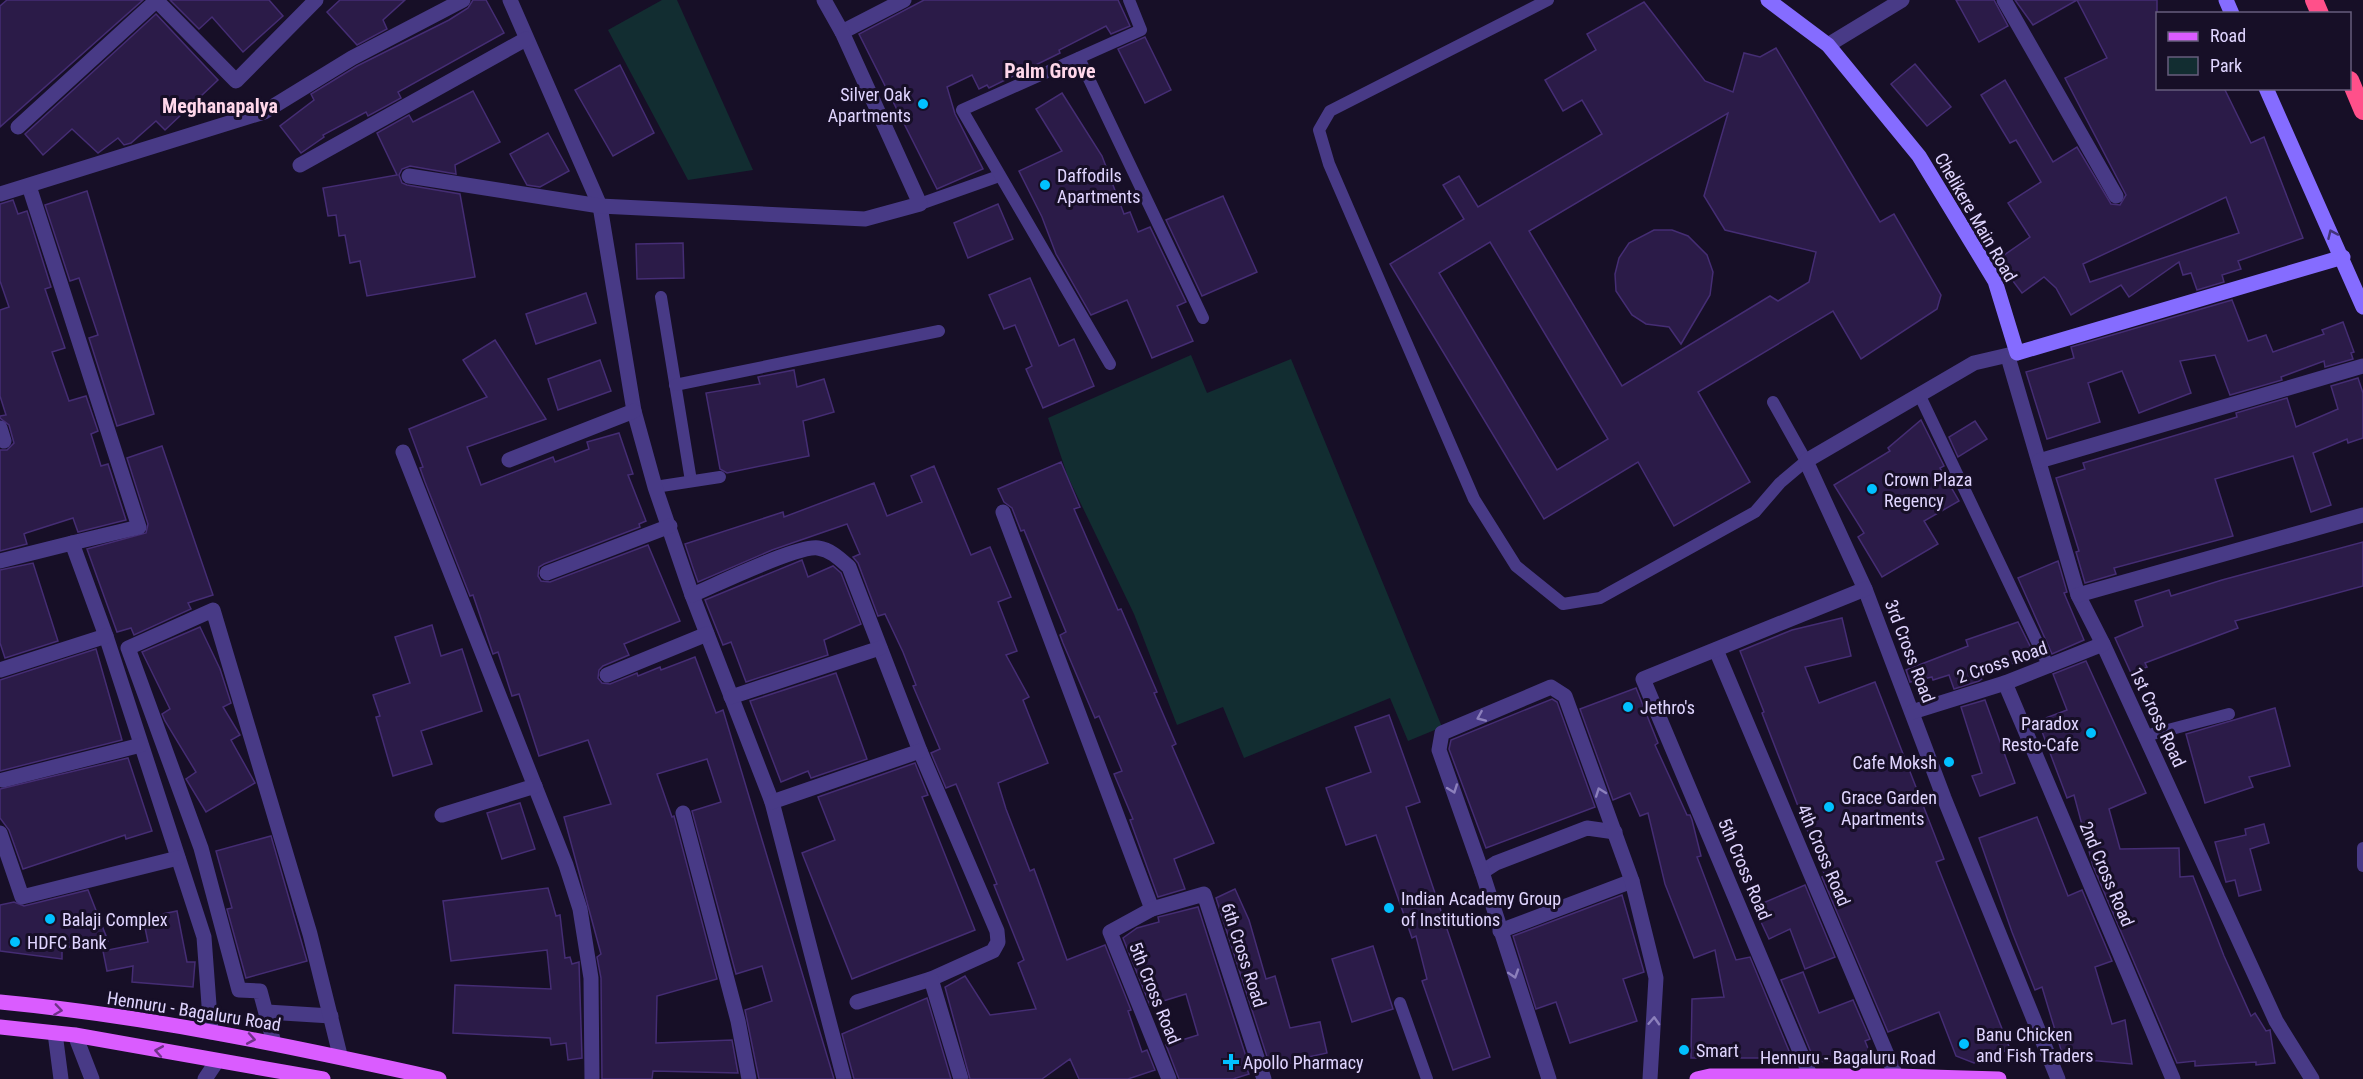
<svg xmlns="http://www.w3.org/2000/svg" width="2363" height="1079" viewBox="0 0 2363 1079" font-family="'Roboto Condensed',sans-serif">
<rect width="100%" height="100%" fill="#170f27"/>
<g fill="#122d31">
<path d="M662 0H677L753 170 688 180 608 30Z"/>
<path d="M1191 355 1207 393 1291 359 1442 727 1408 741 1390 698 1244 758 1223 707 1177 725 1134 614 1068 477 1048 418Z"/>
</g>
<g fill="#2b1b48" stroke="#452d74" stroke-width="1.5" fill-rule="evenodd">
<path d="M7 0H143L0 127V6Z"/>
<path d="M170 0H269L283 16 243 52 212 17 199 29Z"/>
<path d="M340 0H405L383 20 387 29 357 45 327 12Z"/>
<path d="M473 0H486L504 33 398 92 401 98 368 116 366 112 323 135 324 137 301 153 280 126 314 100 311 94 357 66 449 20 468 8Z"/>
<path d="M924 0H1118L1130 26 1111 34 1106 26 1059 50 1060 53 989 88 987 85 979 89 972 75 947 87 955 114 983 169 937 189 859 34Z"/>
<path d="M1956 0H1994L2008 26 1979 42Z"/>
<path d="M2015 0H2157V88H2224L2251 143 2264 137 2303 238 2238 261 2241 269 2222 275 2224 282 2197 290 2191 273 2183 275 2179 262 2129 297 2121 285 2071 315 2056 288 2044 277 2022 293 1997 260 2030 237 2008 203 2041 182 2016 140 2010 143 1981 95 2005 80 2053 162 2077 147 2111 204 2120 205 2126 195 2065 78 2107 58 2077 0 2033 25ZM2226 197 2239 233 2090 282 2083 264Z"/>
<path d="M1644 2 1705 81 1733 92 1744 53 1760 57 1776 48 1880 222 1894 214 1941 295 1937 309 1861 359 1833 311 1698 392 1750 482 1674 526 1638 462 1544 519 1390 264 1464 219 1443 185 1459 176 1478 207 1602 134 1582 100 1563 111 1545 80 1596 50 1587 34ZM1728 113 1704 196 1725 230 1816 252 1809 282 1778 301 1770 296 1622 386 1529 231ZM1490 242 1608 439 1557 470 1439 273Z"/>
<path d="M156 14 218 80 165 130 156 121 131 143 124 145 118 138 98 153 72 129 43 155 25 134Z"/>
<path d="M1145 37 1171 90 1145 103 1118 49Z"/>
<path d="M1915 64 1951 107 1927 126 1891 84Z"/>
<path d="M620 65 654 133 613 156 575 90Z"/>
<path d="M473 91 500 142 455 165 456 174 410 166 402 169 399 175 402 183 407 185 460 194 475 277 367 296 360 261 350 263 345 235 339 236 336 215 328 216 323 188 397 175 377 133 409 115 413 122Z"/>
<path d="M1062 93 1102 156 1124 214 1130 212 1138 232 1150 227 1186 302 1177 306 1193 341 1152 358 1127 300 1091 315 1056 254 1042 217 1019 171 1062 151 1036 109Z"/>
<path d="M548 133 569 171 540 187 527 185 510 154Z"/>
<path d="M87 191 154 414 117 426 89 338 98 335 79 278 70 281 45 205Z"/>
<path d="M1223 196 1257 272 1202 296 1166 220Z"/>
<path d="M13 200 18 214 27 211 51 287 45 289 65 348 52 352 69 401 86 396 98 431 91 434 101 466 108 464 126 520 78 532 73 518 26 533 24 534 27 544 0 551V450H7L14 443 9 425 0 418V416L6 415 0 396V310L9 307 0 281V204Z"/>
<path d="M998 204 1013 239 968 258 954 223Z"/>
<path d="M1654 230H1672L1688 236 1707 255 1713 272 1710 295 1681 344 1669 327 1646 324 1632 315 1616 291 1615 274 1619 258 1629 243Z"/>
<path d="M683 243 684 278 637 279 636 244Z"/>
<path d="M1030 278 1059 346 1074 339 1094 386 1043 408 1026 369 1032 366 1015 325 1004 329 989 295Z"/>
<path d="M586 293 596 323 536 344 526 314Z"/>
<path d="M2232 300 2248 341 2266 335 2273 352 2324 334 2322 330 2343 322 2354 352 2351 353 2353 359 2325 367 2324 361 2281 377 2282 380 2230 395 2215 355 2180 361 2191 393 2139 413 2122 371 2088 383 2100 422 2047 439 2026 372 2074 358 2071 347Z"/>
<path d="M495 340 546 419 467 447 481 485 553 457 555 462 589 449 587 442 619 433 633 474 628 475 646 521 639 524 640 527 544 564 539 567 538 576 541 581 550 582 648 545 680 621 624 644 629 655 603 666 599 670 598 678 602 683 610 684 637 673 638 676 660 667 661 670 695 657 716 713 723 710 834 1079H759L745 1010 772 1001 762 966 736 974 692 811 721 802 707 759 657 774 672 817 674 816 717 979 657 996 656 1043 732 1040 738 1073 653 1071 652 1079H602L601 978 597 957 601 954 564 817 611 804 588 740 539 756 519 694 512 696 498 652 493 654 473 595 470 596 425 482 420 468 423 467 409 429 487 397 463 360Z"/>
<path d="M600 360 611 391 558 410 548 379Z"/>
<path d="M794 370 797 387 824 379 834 412 803 421 809 456 727 473 720 469 706 393 760 384 758 377Z"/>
<path d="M2358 378 2363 393V438L2348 443 2347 439 2313 453 2331 505 2311 512 2293 456 2215 479 2233 536 2114 568 2116 574 2085 583 2076 552 2079 551 2056 478 2085 469 2083 463 2237 417 2236 413 2287 398 2296 427 2338 409 2331 386Z"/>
<path d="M1921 420 1944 466 1940 468 1959 501 1924 521 1938 544 1882 577 1858 537 1864 533 1834 485 1890 451 1888 448Z"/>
<path d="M1975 421 1987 439 1958 457 1949 437Z"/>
<path d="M162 446 213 595 188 603 191 609 134 635 131 628 117 632 87 549 146 533 148 524 127 458Z"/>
<path d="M1061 462 1080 507 1074 509 1118 610 1121 609 1157 692 1154 693 1176 744 1172 746 1214 843 1174 859 1185 889 1158 897 1130 820 1133 819 1114 774 1122 771 1099 716 1095 718 1063 643 1060 635 1066 632 1024 530 1021 531 1012 508 1004 502 998 489Z"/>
<path d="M934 466 971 555 990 547 1011 597 998 602 1017 651 1006 655 1029 697 1023 700 1048 763 998 783 1006 809 1030 871 1034 869 1067 960 1105 945 1131 1010 1128 1011 1142 1052 1147 1050 1155 1070 1128 1079H1079L1070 1059 1042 1079H970L945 987 965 976 990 1015 1036 1009 1018 963 1024 960 994 885 997 884 956 784 946 788 931 753 940 749 913 686 916 685 903 652 885 614 878 616 858 563 853 557 860 554 847 524 772 550 698 582 693 568 685 544 783 512 784 517 874 483 887 516 922 502 911 476Z"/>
<path d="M2363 542V586L2235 621 2238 628 2145 663 2147 667 2131 673 2115 638 2143 626 2135 601 2169 590 2171 596 2222 580Z"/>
<path d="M802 560 808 577 833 566 841 573 861 624 824 640 828 655 746 682 731 642 723 645 705 600Z"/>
<path d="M2058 561 2067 592 2064 593 2084 640 2052 654 2018 578Z"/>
<path d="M33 563 58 641 5 658 0 643V570Z"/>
<path d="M1842 618 1851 656 1805 667 1819 703 1875 682 1944 859 1936 862 2010 1049 1974 1063 1956 1056 1939 1012 1888 1032 1822 877 1825 876 1762 713 1764 712 1740 651 1792 630Z"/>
<path d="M2018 622 2035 656 1981 674 1982 679 1979 681 1954 689 1949 675 1933 680 1932 677 1910 682 1906 670 1968 646 1966 640Z"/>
<path d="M432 625 441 656 462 649 482 711 421 731 432 764 393 776 376 717 380 716 373 695 410 683 395 637Z"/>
<path d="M200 627 220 669 231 703 223 707 240 735 231 740 255 783 206 812 186 779 196 772 165 721 162 714 170 709 142 652Z"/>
<path d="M96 649 122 740 0 771V680Z"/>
<path d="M2086 661 2146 793 2109 809 2120 849 2179 848 2180 877 2193 876 2224 956 2251 1016 2255 1013 2266 1031 2270 1030 2275 1063 2256 1065V1062L2195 1066V1061L2177 1063 2093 866 2074 795 2067 798 2038 721 2067 710 2053 674Z"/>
<path d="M836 673 867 759 811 778 808 771 781 782 750 701Z"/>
<path d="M1636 688 1658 743 1655 745 1687 815H1690L1692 820 1701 856 1697 857 1736 960 1750 957 1792 1058H1691L1692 999 1724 997 1715 950 1694 958 1665 884 1648 813 1640 816 1630 793 1613 800 1580 709Z"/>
<path d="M1552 699 1557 702 1595 807 1486 848 1449 749 1451 740Z"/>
<path d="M1985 700 2015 783 1980 796 1972 776 1982 773 1961 707Z"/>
<path d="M2275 708 2290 766 2249 777 2253 787 2205 803 2186 734Z"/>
<path d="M1389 715 1420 802 1406 807 1490 1057 1453 1070 1422 981 1427 979 1416 936 1412 938 1376 835 1346 845 1326 788 1371 772 1355 727Z"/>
<path d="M128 758 152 831 126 839 125 835 23 869 9 830 0 818V789Z"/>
<path d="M915 763 928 795 922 797 975 930 852 979 802 853 835 840 818 797Z"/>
<path d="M520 803 535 849 502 859 487 813Z"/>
<path d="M2037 817 2068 896 2082 890 2112 961 2095 967 2112 1024 2125 1020 2132 1064 2076 1059 2065 1063 2042 987 2035 990 2012 932 1979 838Z"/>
<path d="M2264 824 2269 843 2250 849 2261 890 2239 896 2235 880 2226 882 2215 842 2246 835 2245 829Z"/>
<path d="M271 836 307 961 246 978 227 909 232 908 216 851Z"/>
<path d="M1805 885 1835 957 1805 969 1790 929 1769 939 1754 907Z"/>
<path d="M548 888 556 916 560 915 565 958 570 957 572 964 579 962 582 1058 568 1060 566 1043 551 1045 550 1038 453 1033 455 985 551 989 547 950 451 961 443 901Z"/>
<path d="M1235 889 1249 920 1266 979 1275 976 1290 1028 1320 1022 1327 1053 1299 1059 1301 1062 1270 1066 1216 898Z"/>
<path d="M88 890 108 941 62 948V959L0 951V905L14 902 24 906Z"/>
<path d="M1622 895 1644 972 1623 979 1637 1021 1570 1043 1556 1002 1536 1009 1513 936Z"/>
<path d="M1198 907 1250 1069H1247L1249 1074 1233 1079H1179L1166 1045 1198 1035 1186 994 1150 1005 1123 938 1137 928 1159 922 1158 917Z"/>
<path d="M177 911 187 962H195L193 987 132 982 133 966 107 971 103 951 148 942 143 918Z"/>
<path d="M1373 946 1393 1009 1352 1022 1332 959Z"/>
<path d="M1803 972 1819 1013 1853 1000 1870 1039 1865 1041 1872 1058 1815 1062 1781 980Z"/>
<path d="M927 998 951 1079H854L842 1034Z"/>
</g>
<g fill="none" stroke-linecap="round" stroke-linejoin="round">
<g stroke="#483a86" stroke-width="12">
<path d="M1548 0 1330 111 1319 130 1329 164 1474 499 1516 566 1563 604 1600 598 1755 512 1780 483 1806 461 1773 402"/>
<path d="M1079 58 1203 318"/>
<path d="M920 204 999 176"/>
<path d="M661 297 691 481"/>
<path d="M1110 364 962 110 1141 30 1129 0"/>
<path d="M675 385 939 331"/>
<path d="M1920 396 2049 667"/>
<path d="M655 487 720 477"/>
<path d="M2145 736 2229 714"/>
<path d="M2363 848V866"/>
<path d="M1400 1003 1427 1079"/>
</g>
<g stroke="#483a86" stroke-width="15">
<path d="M156 0 236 81 316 0"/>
<path d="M510 0 600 206 634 411 655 487 692 595 772 802 844 1079"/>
<path d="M2004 0 2116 196"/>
<path d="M842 32 904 0"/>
<path d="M1828 45 1902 0"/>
<path d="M18 127 157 0"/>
<path d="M300 165 526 39"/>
<path d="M409 176 600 206 865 219 920 204 842 32 824 0"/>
<path d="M29 186 139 527 72 543"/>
<path d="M0 194 264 112 352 58 463 0"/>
<path d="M2017 353 1974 363 1806 461 1865 589 1944 798 2058 1079"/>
<path d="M2008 357 2078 595 2103 644 2276 1021 2312 1079"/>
<path d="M0 428 4 441"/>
<path d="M403 452 566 865 580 909 591 978 592 1079"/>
<path d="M509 460 634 411"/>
<path d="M2039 461 2363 366"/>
<path d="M1003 512 1152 909"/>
<path d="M0 561 72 543 106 636 204 937 211 1032"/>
<path d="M547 573 670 526"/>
<path d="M692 595C716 585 797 545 818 548 831 550 839 558 849 567L920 751 997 931 998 942 993 951 931 979 857 1002"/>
<path d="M2078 595 2363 515"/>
<path d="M1716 650 1896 1076"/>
<path d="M0 670 106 636"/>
<path d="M607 675 707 634"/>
<path d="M2005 683 2173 1079"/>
<path d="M731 697 880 648"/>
<path d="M1912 712 2005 683 2103 644"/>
<path d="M3 780 141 745"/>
<path d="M772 802 920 751"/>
<path d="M683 813 738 1021 749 1079"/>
<path d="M442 815 535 786"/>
<path d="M0 833 22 897 178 858"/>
<path d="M1482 872 1496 863 1587 828 1615 832"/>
<path d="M1500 931 1632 881"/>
<path d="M931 979 961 1079"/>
<path d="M267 1012 331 1016"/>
<path d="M55 1033 61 1079"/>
<path d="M75 1035 92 1079"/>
<path d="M274 1043 260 991 239 990 201 848 128 648 213 610 310 934 340 1055"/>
<path d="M1810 1075 1643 679 1865 589"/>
<path d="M205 1079 217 1061"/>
<path d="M1169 1079 1110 932 1152 909 1204 894 1264 1079"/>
<path d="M1549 1079 1482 872 1439 750 1442 733 1551 687 1565 696 1632 881 1656 978 1650 1079"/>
</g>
<g stroke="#856cff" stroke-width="15">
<path d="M1768 0 1828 45 1919 156 1995 281 2017 353 2343 257"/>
<path d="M2226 0 2232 14"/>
<path d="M2266 88 2363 307"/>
</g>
<g stroke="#da5cff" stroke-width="15">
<path d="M0 1002C148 1016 295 1047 439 1079"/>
<path d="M0 1027 75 1035 323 1079"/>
<path d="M1697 1079 1710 1076H1896L1999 1079"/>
</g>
<g stroke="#ff508a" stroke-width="18">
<path d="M2314 0 2320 14"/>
<path d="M2350 80 2363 111"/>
</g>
</g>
<defs><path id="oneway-chevron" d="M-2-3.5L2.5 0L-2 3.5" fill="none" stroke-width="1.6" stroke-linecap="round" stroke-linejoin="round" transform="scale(1.5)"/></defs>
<use stroke="#43347d" href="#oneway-chevron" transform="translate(2332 234) rotate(-114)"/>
<g stroke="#8c80bc">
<use href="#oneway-chevron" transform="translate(1481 717) rotate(157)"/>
<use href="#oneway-chevron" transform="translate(1453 789) rotate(70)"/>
<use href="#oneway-chevron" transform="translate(1600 792) rotate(-110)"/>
<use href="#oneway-chevron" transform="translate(1514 974) rotate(72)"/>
<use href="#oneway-chevron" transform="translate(1654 1021) rotate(-87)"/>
</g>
<g stroke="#6f3288">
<use href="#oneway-chevron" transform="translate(58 1010) rotate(8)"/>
<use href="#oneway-chevron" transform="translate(251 1039) rotate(10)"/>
<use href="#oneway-chevron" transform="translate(159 1051) rotate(-170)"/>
</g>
<g fill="#01c0ff" stroke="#170f27" stroke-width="2">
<circle cx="923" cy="104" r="6"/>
<circle cx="1045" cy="185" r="6"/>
<circle cx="1872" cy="489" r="6"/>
<circle cx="1628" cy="707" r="6"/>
<circle cx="2091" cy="733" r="6"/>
<circle cx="1949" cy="762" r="6"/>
<circle cx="1829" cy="807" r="6"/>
<circle cx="1389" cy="908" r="6"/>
<circle cx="50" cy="919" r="6"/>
<circle cx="15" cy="942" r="6"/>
<circle cx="1964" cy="1044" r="6"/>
<circle cx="1684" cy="1050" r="6"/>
<path d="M1228 1053h6v6h6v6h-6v6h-6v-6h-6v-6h6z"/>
</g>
<g text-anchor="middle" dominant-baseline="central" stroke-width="6" stroke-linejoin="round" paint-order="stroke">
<g font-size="18" fill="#e0d5ff" stroke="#170f27" text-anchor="start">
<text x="911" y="94" text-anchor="end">Silver Oak<tspan x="911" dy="21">Apartments</tspan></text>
<text x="1057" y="175">Daffodils<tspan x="1057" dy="21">Apartments</tspan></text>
<text x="1884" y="479">Crown Plaza<tspan x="1884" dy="21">Regency</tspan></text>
<text x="1640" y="707">Jethro's</text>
<text x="2079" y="723" text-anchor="end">Paradox<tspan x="2079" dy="21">Resto-Cafe</tspan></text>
<text x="1937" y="762" text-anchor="end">Cafe Moksh</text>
<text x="1841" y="797">Grace Garden<tspan x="1841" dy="21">Apartments</tspan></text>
<text x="1401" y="898">Indian Academy Group<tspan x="1401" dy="21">of Institutions</tspan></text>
<text x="62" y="919">Balaji Complex</text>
<text x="27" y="942">HDFC Bank</text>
<text x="1976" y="1034">Banu Chicken<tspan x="1976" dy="21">and Fish Traders</tspan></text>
<text x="1696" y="1050">Smart</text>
<text x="1243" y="1062">Apollo Pharmacy</text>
</g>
<g font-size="18" fill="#e0d5ff" stroke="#170f27">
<text transform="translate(1976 217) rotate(60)">Chelikere Main Road</text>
<text transform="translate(1910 651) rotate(69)">3rd Cross Road</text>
<text transform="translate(2002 662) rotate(-19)">2 Cross Road</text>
<text transform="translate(2158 717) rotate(65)">1st Cross Road</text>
<text transform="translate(1824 855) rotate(67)">4th Cross Road</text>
<text transform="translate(1745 869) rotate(67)">5th Cross Road</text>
<text transform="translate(2107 874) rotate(67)">2nd Cross Road</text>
<text transform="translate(1244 955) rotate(72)">6th Cross Road</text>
<text transform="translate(1155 993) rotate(68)">5th Cross Road</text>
<text transform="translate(194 1011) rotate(9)">Hennuru - Bagaluru Road</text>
<text x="1848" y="1057">Hennuru - Bagaluru Road</text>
</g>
<g font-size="20" font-weight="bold" fill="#ffd7ea" stroke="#170f27">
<text x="1050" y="71">Palm Grove</text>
<text x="220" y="106">Meghanapalya</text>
</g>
</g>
<rect x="2156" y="12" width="195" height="78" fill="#170f27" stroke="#675e7d" stroke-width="1.5"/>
<rect x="2168" y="32" width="30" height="9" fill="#da5cff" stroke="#675e7d" stroke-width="1.5"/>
<text x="2210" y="42" font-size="18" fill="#e0d5ff">Road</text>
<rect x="2168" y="57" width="30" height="18" fill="#122d31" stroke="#675e7d" stroke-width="1.5"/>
<text x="2210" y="72" font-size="18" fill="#e0d5ff">Park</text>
</svg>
